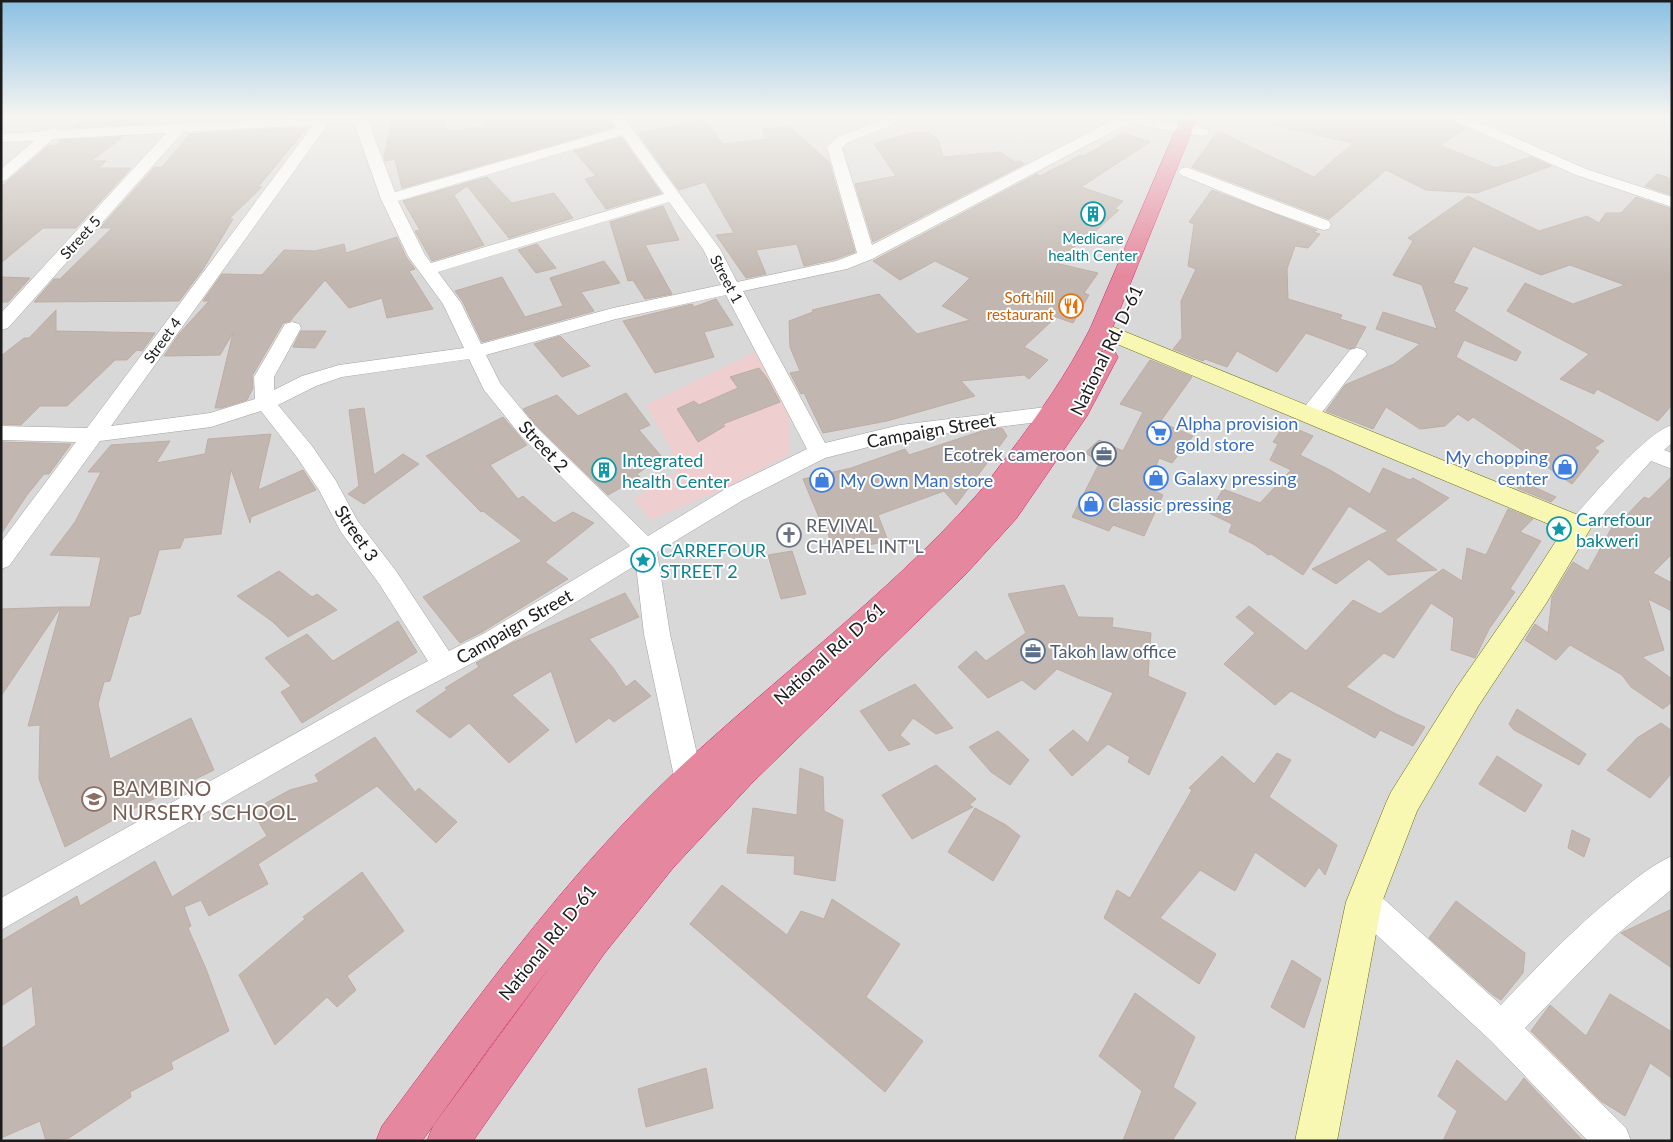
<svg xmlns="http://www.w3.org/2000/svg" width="1673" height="1142" viewBox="0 0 1673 1142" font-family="Lato,sans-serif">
<rect width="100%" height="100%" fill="#ece8e0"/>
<rect fill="#d9d8d8" x="1" y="118" width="1671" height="1023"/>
<path fill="#eececf" d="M757 351 790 411V454L727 487 651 520 633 499 676 472 671 449 646 405Z"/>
<g fill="#c1b7b0" stroke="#beada3">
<path d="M82 118H149L141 124 73 127Z"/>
<path d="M393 118H444L447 131 482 127 484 118H608L614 127 402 188 395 159 385 161 384 156Z"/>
<path d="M1274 118H1451L1454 123 1467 128 1440 145 1496 168 1531 157 1551 166 1477 193 1426 190 1386 170 1329 219 1192 167 1218 131 1314 177 1353 143 1273 125Z"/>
<path d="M705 120 723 144 767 139 762 129 789 126 829 162 855 252 835 259 804 266 797 244 756 250 766 274 746 278 716 235 734 233 705 182 679 190 638 133Z"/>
<path d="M287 128 306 129 258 187H262L229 219H233L203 269 179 301 34 302 54 279H60L112 228H100L154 168 162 167 190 134Z"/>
<path d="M929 132 939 141 943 157 1000 152 1015 162 1020 161 1024 164 873 242 855 184 896 176 874 144 911 133Z"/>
<path d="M1123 133 1150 142 1081 187 1123 201 1115 209 1119 210 1089 237 1051 262 1098 273 1084 293 1089 295 1073 323 1056 317 1024 347 1048 360 1029 379 1024 375 961 381 975 396 887 421 823 433 804 393 801 394 790 373 800 371 790 347 789 321 813 312 812 310 879 294 917 334 970 320 942 306 970 278 935 261 900 280 873 261 1037 174 1040 176 1081 155 1084 156Z"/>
<path d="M123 137 91 161H106L99 168H131L76 228H43L1 263V187L49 145 56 146 61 140Z"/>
<path d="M621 137 661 193 606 209 585 179 596 176 574 151Z"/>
<path d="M1657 174 1672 179V195L1645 186Z"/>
<path d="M487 177 512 203 554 193 573 218 509 238 467 186 454 195 484 245 432 261 415 231 420 230 403 201Z"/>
<path d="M1212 190 1317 230 1313 232 1320 234 1308 248 1295 246 1287 269 1288 299 1342 315 1340 319 1366 327 1355 347 1349 349 1306 333 1277 372 1237 351 1227 367 1205 359 1203 361 1173 349 1182 338 1181 301 1196 269 1188 266 1194 224 1189 222Z"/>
<path d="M1468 196 1539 231 1587 216 1599 223 1606 213H1621L1636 197 1672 209V405L1658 421 1597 389 1594 394 1560 379 1589 354 1507 311 1525 283 1573 304 1625 285 1570 265 1541 275 1473 246 1453 283 1468 288 1454 311 1521 352 1516 361 1464 340 1456 357 1604 441 1594 448 1599 451 1572 484 1473 417 1468 421 1458 414 1445 426 1420 429 1386 407 1373 429 1326 411 1345 385 1394 364 1420 344 1376 329 1383 312 1437 329 1422 285 1393 275 1413 241 1408 238Z"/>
<path d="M663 206 679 240 645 245 672 294 645 299 633 280 628 281 610 222Z"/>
<path d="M397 237 406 257 415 269 409 271 433 309 387 318 382 298 349 308 325 280 290 321 283 323 252 376 253 388 247 400 221 408H215L233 333 220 355 164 356 179 334 209 301H203L222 274 262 275 284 250 315 251 344 244 346 253Z"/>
<path d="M537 244 556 268 536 273 518 250Z"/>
<path d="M604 261 620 283 581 292 594 311 482 342 463 302 455 291 502 277 525 317 563 306 550 278Z"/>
<path d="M1 277 30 278 8 302H1Z"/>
<path d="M716 299 733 325 704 332 714 357 655 373 623 321 692 304 694 307Z"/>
<path d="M56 310V331L155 333 142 351 137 350 127 360H115L67 406H40L21 425 1 424V356L24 338H29Z"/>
<path d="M301 331H326L315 348 293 347Z"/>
<path d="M560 336 590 366 562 377 534 344Z"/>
<path d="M1150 360 1192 377 1160 422 1193 436 1172 463 1159 458 1148 488 1163 495 1144 536 1113 525 1109 531 1072 517 1100 462 1085 453 1099 440 1123 451 1143 412 1120 404Z"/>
<path d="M759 368 767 378 780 402 723 424 725 426 698 442 677 409 694 401 699 405 738 388 730 377Z"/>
<path d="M626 393 650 425 639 430 662 457 637 474 640 477 608 495 536 425 523 409 557 395 578 416Z"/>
<path d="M364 408 374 475 403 454 419 464 364 504 348 494 359 486 349 410Z"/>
<path d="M503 417 527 445 490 465 518 499 523 496 554 523 573 512 594 523 545 562 568 579 482 632 460 643 423 597 522 541 483 511 481 512 426 456Z"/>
<path d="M1285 424 1313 436 1300 455 1330 470 1370 494 1383 468 1410 480 1413 478 1449 498 1395 540 1437 570 1388 575 1369 559 1336 584 1312 569 1388 531 1349 506 1303 575 1271 554 1268 555 1255 545 1229 532 1232 524 1209 513 1223 489 1260 503 1291 470 1270 460 1278 444 1273 442Z"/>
<path d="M1002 428 1007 436 956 505 944 491 878 515 888 541 834 552 823 519 820 520 803 479 851 468 905 449 909 455 982 431Z"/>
<path d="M271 434 258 490 303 470 316 490 251 517 250 523 231 469 221 534 184 538 180 548 159 550 140 614 129 617 110 681 104 682 98 704 110 759 191 718 214 770 131 810 65 847 39 779 40 725 28 726 61 607H90L101 557 50 555 75 522 101 472H88L111 445 170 441 156 463 205 454 208 439Z"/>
<path d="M1 442 71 444 49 474H44L27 495 1 534Z"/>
<path d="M1672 476V554L1653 573 1672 583V611L1648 599 1664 650 1642 657 1672 679V702L1663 709 1631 687 1622 675 1570 645 1556 660 1525 640 1535 624 1548 633 1552 597 1573 562 1588 571 1616 520 1620 522 1644 497 1649 499Z"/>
<path d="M1521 481 1556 497 1551 502 1517 488Z"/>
<path d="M1508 509 1533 519 1520 532 1541 541 1510 589 1515 592 1489 629 1475 658 1451 650 1454 618 1431 603 1394 658 1384 653 1346 687 1396 714 1425 727 1413 746 1380 730 1375 738 1291 691 1275 705 1224 664 1255 633 1236 617 1249 606 1306 651 1353 600 1380 614 1443 569 1462 581 1467 548 1486 555Z"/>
<path d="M792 551 806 594 781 599 768 555Z"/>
<path d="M279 571 312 597 317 594 337 610 288 637 273 622 237 596Z"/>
<path d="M1064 585 1078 617 1113 618 1112 627 1151 633 1148 676 1186 693 1149 775 1128 762 1130 757 1108 744 1072 776 1049 750 1073 730 1088 743 1113 693 1057 669 1035 690 1022 680 988 698 958 667 976 651 986 661 1026 633 1008 594Z"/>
<path d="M625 593 639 617 589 639 614 669 626 687 635 680 651 696 614 722 609 718 576 743 551 671 512 695 549 730 509 763 469 723 450 738 416 711 447 690 445 688 479 667 476 663 512 643Z"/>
<path d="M61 607 1 696V609Z"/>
<path d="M398 621 417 652 302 723 281 692 291 686 265 658 307 634 333 661Z"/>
<path d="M915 684 953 728 936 734 913 718 900 735 910 744 889 751 860 711Z"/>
<path d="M1517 709 1586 754 1579 765 1514 730 1509 724Z"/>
<path d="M1661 723 1672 731V773L1650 798 1607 770 1637 738Z"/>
<path d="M998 731 1029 760 1010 785 991 772 969 747Z"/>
<path d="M375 737 415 792 419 788 457 822 436 843 377 786 258 864 268 884 209 916 201 900 184 907 191 926 188 928 206 969 229 1031 171 1062 173 1069 130 1092 131 1097 69 1138 46 1141 40 1121 1 1138V1049L36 1025 32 986 1 1006V941L77 896 80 906 155 861 172 897 267 836 257 819 266 803 290 790 319 782 315 775Z"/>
<path d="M1277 753 1291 760 1269 797 1337 845 1325 875 1319 867 1305 887 1255 852 1235 891 1200 870 1160 918 1216 954 1199 984 1104 918 1117 890 1130 898 1192 790 1189 788 1222 756 1254 784Z"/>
<path d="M1497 756 1542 785 1525 812 1479 784Z"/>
<path d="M936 765 976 799 969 805 973 807 912 839 882 795Z"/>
<path d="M800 768 823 777 824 811 843 820 835 881 794 874 795 856 747 853 753 808 797 815Z"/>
<path d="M975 808 1006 825 1020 836 993 881 948 852Z"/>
<path d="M1572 830 1590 839 1584 857 1568 848Z"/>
<path d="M362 872 404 931 347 976 356 990 337 1007 327 997 275 1045 239 975 305 919 303 917Z"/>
<path d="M722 885 787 935 801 911 824 919 832 899 900 944 866 997 923 1041 885 1092 690 924Z"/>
<path d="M1456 901 1525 953 1523 973 1501 1000 1493 995 1429 938Z"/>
<path d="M1672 909V968L1621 933Z"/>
<path d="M1292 960 1321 979 1304 1028 1271 1007Z"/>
<path d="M1135 993 1195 1037 1173 1087 1196 1103 1172 1141H1123L1142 1091 1099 1056Z"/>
<path d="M1610 994 1672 1032V1078L1650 1063 1625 1116 1601 1101 1531 1031 1550 1005 1586 1036Z"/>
<path d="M1457 1060 1506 1102 1524 1078 1583 1141H1443L1457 1111 1438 1096Z"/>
<path d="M706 1068 713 1108 646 1127 638 1089Z"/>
</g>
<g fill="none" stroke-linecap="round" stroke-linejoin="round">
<g stroke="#a2a2a2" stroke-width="1">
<g id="street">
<path d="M289 118H367L395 192 617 128 610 118H624L720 249 737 282 836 261 857 253 827 147 837 137 885 118H904L902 121 847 143 842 148 872 245 1117 118H1148L1202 128 1207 129 1209 132 1207 135 1202 136 1129 123 872 259 847 269 743 291 825 443 900 425 1071 404 1078 406 1081 411 1078 416 1071 418 900 439 825 458 743 500 657 552 670 634 703 781 699 790 689 794 679 790 675 781 644 634 636 565 501 648 402 700 1 930V898L384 684 428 661 380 585 341 532 319 490 296 456 261 411 211 427 100 441 9 566 1 569V542L76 442 1 440V426L87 428 313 125 183 132 8 328 1 330V313L166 133 53 139 6 180 1 182V169L34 141 1 142V134L45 131 53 128 59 130ZM354 123 381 199 408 256 443 304 464 348 339 365 302 376 274 390V377L301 328 299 324 292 322 285 324 254 377 255 399 210 413 111 426 328 124ZM622 135 664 194 431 263 425 255 398 201ZM669 202 703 249 721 285 613 308 481 344 461 303 438 272ZM726 295 807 449 727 488 648 536 535 426 500 383 486 355 616 319ZM469 359 484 390 521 436 630 546 483 634 449 651 396 571 357 520 336 481 312 446 278 405 316 386 342 377Z"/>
<path d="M1453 118H1471L1586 169 1672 197V207L1576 175 1455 121Z"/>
<path d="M1186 167 1329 221 1331 225 1329 229 1323 230 1262 208 1181 175 1178 172 1181 169Z"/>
<path d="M1357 348 1364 350 1367 354 1364 358 1316 420 1309 422 1302 420 1299 415 1302 410 1350 350Z"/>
<path d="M1672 425V443L1664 450 1672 453V469L1651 461 1587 532 1579 535 1571 532 1568 526 1571 520C1592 497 1645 433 1672 425Z"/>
<path d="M1672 856V889L1615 936 1525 1028 1626 1128 1631 1141H1588L1490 1040 1353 913 1349 902 1353 891 1364 887 1375 891 1501 1005C1540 964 1579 923 1624 888 1639 876 1654 864 1672 856Z"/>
</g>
</g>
<g stroke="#696e05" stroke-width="1">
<path id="secondary" d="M1101 322 1588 519 1592 526 1547 602 1479 705 1417 811 1382 902 1337 1141H1295L1346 902 1386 803 1391 792 1457 687 1527 586 1563 530 1093 334 1090 329 1093 324Z"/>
</g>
<g stroke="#d3246a" stroke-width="1">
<path id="highway" d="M1181 118H1197L1112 329 1101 352 1107 350 1115 352 1118 357 1087 416 1016 519 965 575 752 783 673 868 604 954 473 1141H427L433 1126 552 964 494 1041 422 1141H376L382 1126C474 1003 565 876 677 770 775 678 885 597 975 497 987 484 997 469 1008 455 1039 414 1067 374 1090 329Z"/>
</g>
<use href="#street" fill="#fff" fill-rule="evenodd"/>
<use href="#secondary" fill="#f8f8b2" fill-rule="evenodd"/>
<use href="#highway" fill="#e5879e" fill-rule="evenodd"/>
</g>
<linearGradient id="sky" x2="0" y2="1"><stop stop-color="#8bc0e3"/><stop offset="0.42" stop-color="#f6f5f1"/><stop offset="1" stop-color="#f6f5f1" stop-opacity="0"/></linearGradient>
<rect width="1673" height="278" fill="url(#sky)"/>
<defs>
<g id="building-ring" transform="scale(1.25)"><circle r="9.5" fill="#fff" stroke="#0f9aa8" stroke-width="1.5"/><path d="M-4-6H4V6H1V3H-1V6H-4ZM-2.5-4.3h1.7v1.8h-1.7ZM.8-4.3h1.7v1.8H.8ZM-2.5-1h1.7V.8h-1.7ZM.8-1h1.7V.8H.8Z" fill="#0f9aa8"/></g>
<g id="restaurant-ring" transform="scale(1.25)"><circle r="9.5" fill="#fff" stroke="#e8710a" stroke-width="1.5"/><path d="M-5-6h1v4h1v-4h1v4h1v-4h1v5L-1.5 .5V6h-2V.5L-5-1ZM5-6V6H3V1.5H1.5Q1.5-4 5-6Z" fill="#e8710a"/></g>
<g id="supermarket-ring" transform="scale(1.25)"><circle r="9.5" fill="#fff" stroke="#3f7fe0" stroke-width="1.5"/><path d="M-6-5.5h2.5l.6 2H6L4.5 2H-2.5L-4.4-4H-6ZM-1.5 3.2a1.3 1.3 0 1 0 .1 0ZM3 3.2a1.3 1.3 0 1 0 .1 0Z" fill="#3f7fe0"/></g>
<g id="office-ring" transform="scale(1.25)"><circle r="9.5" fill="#fff" stroke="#5c6f8a" stroke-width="1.5"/><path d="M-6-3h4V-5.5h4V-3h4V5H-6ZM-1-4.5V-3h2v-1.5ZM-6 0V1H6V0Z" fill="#5c6f8a"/></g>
<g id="shop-ring" transform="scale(1.25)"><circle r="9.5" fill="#fff" stroke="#3f7fe0" stroke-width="1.5"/><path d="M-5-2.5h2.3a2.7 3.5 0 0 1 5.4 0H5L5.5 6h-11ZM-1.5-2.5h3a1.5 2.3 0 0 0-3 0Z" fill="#3f7fe0"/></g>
<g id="sight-ring" transform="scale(1.25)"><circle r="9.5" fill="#fff" stroke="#0f9aa8" stroke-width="1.5"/><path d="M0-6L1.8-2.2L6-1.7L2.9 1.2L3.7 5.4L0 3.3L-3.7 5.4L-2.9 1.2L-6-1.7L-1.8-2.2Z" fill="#0f9aa8"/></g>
<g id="church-ring" transform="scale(1.25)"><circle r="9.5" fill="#fff" stroke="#6b7280" stroke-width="1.5"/><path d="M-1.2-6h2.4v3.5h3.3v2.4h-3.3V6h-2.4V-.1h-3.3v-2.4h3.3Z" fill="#6b7280"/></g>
<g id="school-ring" transform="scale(1.25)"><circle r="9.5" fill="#fff" stroke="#8d6e63" stroke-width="1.5"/><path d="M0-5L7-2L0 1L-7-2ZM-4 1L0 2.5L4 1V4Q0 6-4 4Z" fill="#8d6e63"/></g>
</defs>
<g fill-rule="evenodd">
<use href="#building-ring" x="1093" y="214"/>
<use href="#restaurant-ring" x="1071" y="306"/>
<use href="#supermarket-ring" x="1159" y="433"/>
<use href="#office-ring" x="1104" y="454"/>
<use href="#shop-ring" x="1565" y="467"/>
<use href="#building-ring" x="604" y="470"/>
<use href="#shop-ring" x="1156" y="478"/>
<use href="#shop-ring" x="822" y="480"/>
<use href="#shop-ring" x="1091" y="504"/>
<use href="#sight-ring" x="1559" y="529"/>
<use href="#church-ring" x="789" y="535"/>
<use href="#sight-ring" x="643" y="560"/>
<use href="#office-ring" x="1033" y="651"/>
<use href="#school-ring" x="94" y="799"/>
</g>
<g text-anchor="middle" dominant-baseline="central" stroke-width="4" stroke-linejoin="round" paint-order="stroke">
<g font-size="15" fill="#1b1b1b" stroke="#fff">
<text transform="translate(80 237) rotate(-48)">Street 5</text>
<text transform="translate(727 279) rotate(62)">Street 1</text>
<text transform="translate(162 340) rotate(-54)">Street 4</text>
</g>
<g font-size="15" fill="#0d838f" stroke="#fff">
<text x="1093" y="238">Medicare<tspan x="1093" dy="17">health Center</tspan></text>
</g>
<g font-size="15" fill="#c56008" stroke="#fff" text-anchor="end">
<text x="1054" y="297">Soft hill<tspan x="1054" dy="17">restaurant</tspan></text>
</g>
<g font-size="18" fill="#1b1b1b" stroke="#fff">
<text transform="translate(1106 350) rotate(-64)">National Rd. D-61</text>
<text transform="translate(931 430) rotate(-10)">Campaign Street</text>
<text transform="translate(544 446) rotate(47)">Street 2</text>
<text transform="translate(357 533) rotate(56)">Street 3</text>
<text transform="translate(514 626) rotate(-30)">Campaign Street</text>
<text transform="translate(829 653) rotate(-42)">National Rd. D-61</text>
<text transform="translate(547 942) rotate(-51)">National Rd. D-61</text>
</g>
<g font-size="18" fill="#366cbe" stroke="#fff" text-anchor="start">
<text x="1176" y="423">Alpha provision<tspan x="1176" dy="21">gold store</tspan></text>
<text x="1548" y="457" text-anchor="end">My chopping<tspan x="1548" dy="21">center</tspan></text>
<text x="1174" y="478">Galaxy pressing</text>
<text x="840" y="480">My Own Man store</text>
<text x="1108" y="504">Classic pressing</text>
</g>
<g font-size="18" fill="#4e5e75" stroke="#fff" text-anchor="end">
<text x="1086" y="454">Ecotrek cameroon</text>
<text x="1050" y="651" text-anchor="start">Takoh law office</text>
</g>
<g font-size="18" fill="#0d838f" stroke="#fff" text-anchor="start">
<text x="622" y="460">Integrated<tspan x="622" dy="21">health Center</tspan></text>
<text x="1576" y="519">Carrefour<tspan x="1576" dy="21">bakweri</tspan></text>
<text x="660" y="550">CARREFOUR<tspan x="660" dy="21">STREET 2</tspan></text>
</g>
<g font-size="18" fill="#5b616d" stroke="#fff" text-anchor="start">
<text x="806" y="525">REVIVAL<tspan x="806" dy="21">CHAPEL INT"L</tspan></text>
</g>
<g font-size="21" fill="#785e54" stroke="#fff" text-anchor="start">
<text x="112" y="787">BAMBINO<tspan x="112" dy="24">NURSERY SCHOOL</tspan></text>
</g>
</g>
<rect width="1673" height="1142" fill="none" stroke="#1b1b1b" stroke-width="5"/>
</svg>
